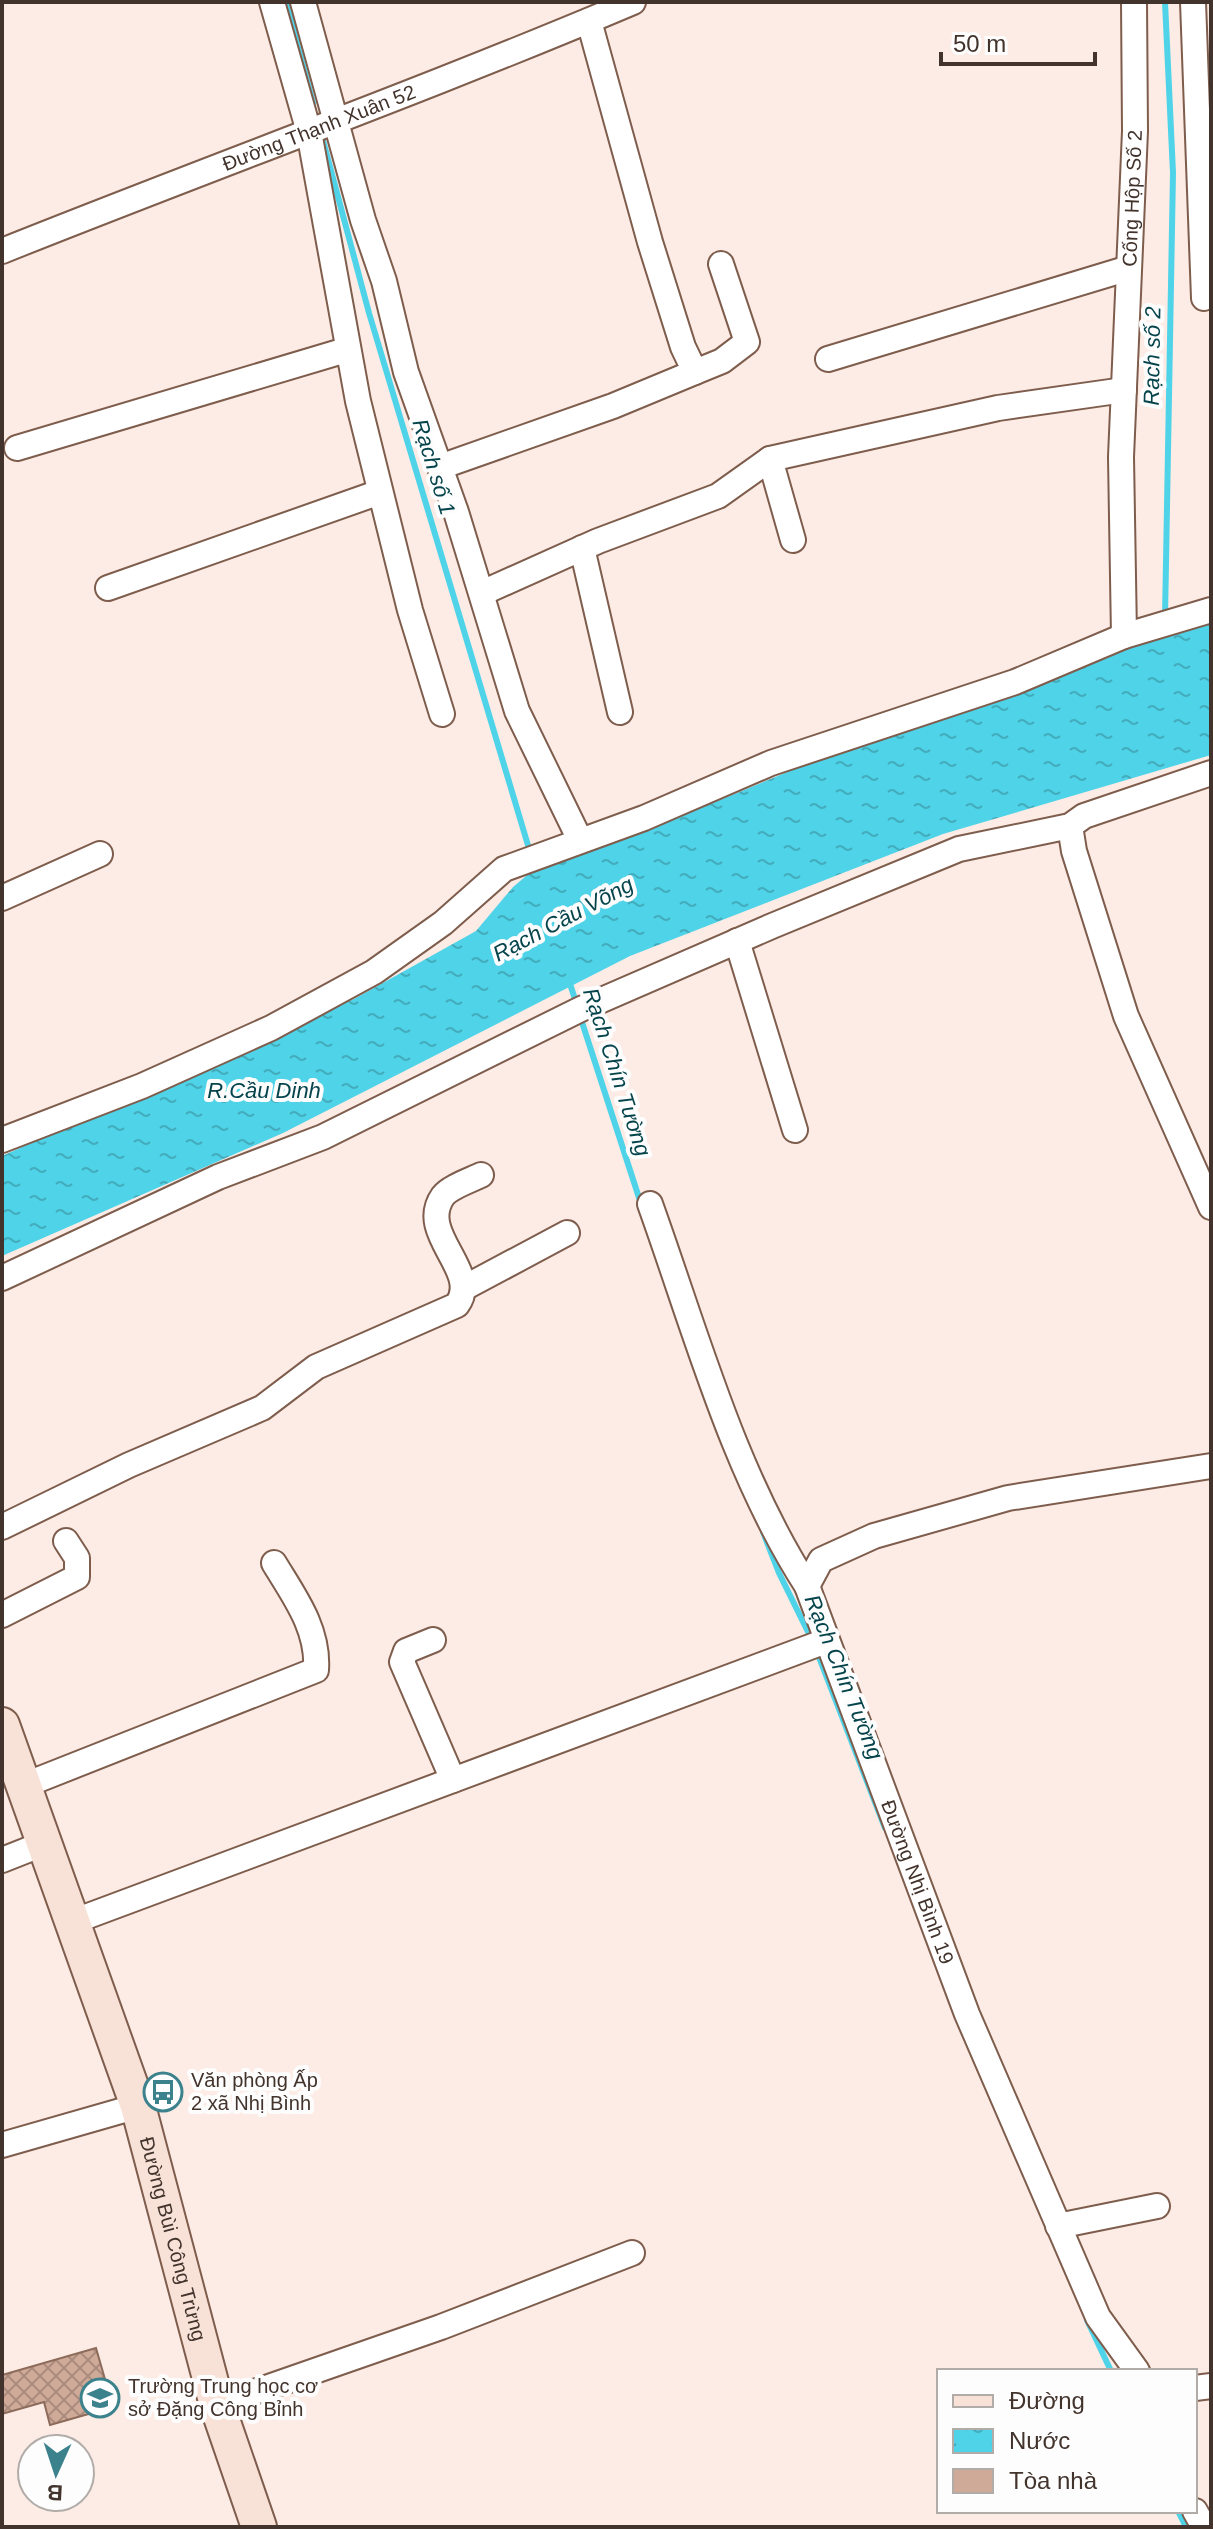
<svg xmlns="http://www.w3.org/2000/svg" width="1213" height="2529" viewBox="0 0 1213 2529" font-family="Arial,sans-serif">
<defs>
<pattern id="water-ripples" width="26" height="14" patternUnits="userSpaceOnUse" patternTransform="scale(2)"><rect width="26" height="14" fill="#4fd3e8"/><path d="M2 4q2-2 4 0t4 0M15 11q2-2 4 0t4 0" fill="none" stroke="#43acbc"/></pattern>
<pattern id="building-cross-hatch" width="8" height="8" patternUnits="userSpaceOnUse" patternTransform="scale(2)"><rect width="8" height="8" fill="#cfaa99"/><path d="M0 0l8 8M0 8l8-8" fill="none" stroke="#aa8b7d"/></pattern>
</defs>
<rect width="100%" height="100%" fill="#fcece5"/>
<path fill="url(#water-ripples)" d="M1211 622V755L943 834 630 956 283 1133 2 1256V1156L354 999 476 931 513 887 532 871 626 839 804 765 953 714 1131 645Z"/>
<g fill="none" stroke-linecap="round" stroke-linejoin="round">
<g stroke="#4fd3e8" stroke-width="6">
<path d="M286 2 313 103"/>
<path d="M321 133 369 313 530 852"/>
<path d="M1165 618 1173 173 1165 2"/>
<path d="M568 978 577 1005"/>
<path d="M580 1016 642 1207"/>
<path d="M763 1532 779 1573 813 1642"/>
<path d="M817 1652 885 1828"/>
<path d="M1087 2320 1111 2371"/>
<path d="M1178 2511 1186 2527"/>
</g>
</g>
<path fill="url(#building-cross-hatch)" stroke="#8d6b5b" stroke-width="2" d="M96 2348 113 2407 50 2425 44 2402 2 2414V2375Z"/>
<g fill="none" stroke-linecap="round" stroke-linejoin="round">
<g stroke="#7e5d4d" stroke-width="28">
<g id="street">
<path d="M272 2 309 132 358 401 410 610 442 714"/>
<path d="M303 2 363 220 384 281 406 372 456 512 517 711 580 840"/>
<path d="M1193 2 1204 298 1211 295"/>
<path d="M589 21 650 242 683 347 695 372 722 361 747 342 721 264"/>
<path id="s1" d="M2 251C212 167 425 90 633 2"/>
<path d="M828 359 1129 268"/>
<path d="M17 448 346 350"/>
<path d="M770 459 793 540"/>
<path d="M440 467 613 406 695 372"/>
<path d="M582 548 620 712"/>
<path d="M108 588 380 492"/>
<path d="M482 593 598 541 718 496 770 459 998 408 1124 390"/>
<path id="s2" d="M1124 636 1121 457 1135 131 1134 2"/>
<path d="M1070 826 1074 851 1126 1016 1211 1207"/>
<path d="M2 898 100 854"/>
<path d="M737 941 795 1130"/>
<path d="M2 1140 142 1086 271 1028 374 972 443 923 504 869 644 818 771 763 1015 682 1124 636 1211 610"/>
<path id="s3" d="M650 1204C696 1332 733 1471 807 1586L967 2014 1098 2317 1137 2371"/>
<path d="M2 1278 218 1177 323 1137 581 1009 772 926 959 849 1070 826 1084 816 1211 773"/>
<path d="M464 1288 567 1233"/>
<path d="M2 1527 129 1465 262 1408 316 1367 457 1305C482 1271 416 1234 443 1196 450 1187 471 1180 481 1175"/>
<path d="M807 1586 821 1560 874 1536 1008 1498 1211 1466"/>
<path d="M2 1615 77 1577V1558L66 1541"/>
<path d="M433 1640 406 1651 402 1662 453 1780"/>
<path d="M25 1785 316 1670C319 1629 294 1596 274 1563"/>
<path d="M2 1860 45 1843"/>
<path d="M72 1922 826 1641"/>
<path d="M2 2145 138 2106"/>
<path d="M1058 2226 1157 2206"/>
<path d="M1195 2388 1211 2386"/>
<path d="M217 2405 441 2327 632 2253"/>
<path d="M1195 2511 1204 2527"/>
</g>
</g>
<g stroke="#7e5d4d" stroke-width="38">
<g id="secondary">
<path id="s4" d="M2 1725 138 2106 217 2405 259 2527"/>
</g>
</g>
<use href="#street" stroke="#fff" stroke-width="24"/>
<use href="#secondary" stroke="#f8e1d6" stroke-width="34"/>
</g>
<defs>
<g id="bus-ring" transform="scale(2)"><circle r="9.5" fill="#fdfdfd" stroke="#3c828d" stroke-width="1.5"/><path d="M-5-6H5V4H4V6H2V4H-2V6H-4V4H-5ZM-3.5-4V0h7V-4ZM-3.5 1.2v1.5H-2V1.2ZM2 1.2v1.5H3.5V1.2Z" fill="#3c828d"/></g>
<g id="school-ring" transform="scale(2)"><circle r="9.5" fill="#fdfdfd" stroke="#3c828d" stroke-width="1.5"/><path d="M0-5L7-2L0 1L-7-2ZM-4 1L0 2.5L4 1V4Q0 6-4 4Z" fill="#3c828d"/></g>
</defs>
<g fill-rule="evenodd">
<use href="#bus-ring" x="163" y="2092"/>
<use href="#school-ring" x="100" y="2398"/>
</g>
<g text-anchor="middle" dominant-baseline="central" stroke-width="8" stroke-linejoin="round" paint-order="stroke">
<g font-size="20" fill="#42332c" stroke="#fdfdfd">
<text stroke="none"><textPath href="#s1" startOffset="340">Đường Thạnh Xuân 52</textPath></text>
<text stroke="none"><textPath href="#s2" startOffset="438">Cống Hộp Số 2</textPath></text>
<text stroke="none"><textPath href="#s3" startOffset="730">Đường Nhị Bình 19</textPath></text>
<text stroke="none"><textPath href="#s4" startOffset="542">Đường Bùi Công Trừng</textPath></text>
</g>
<g font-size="20" fill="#42332c" stroke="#fdfdfd" text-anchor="start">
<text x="191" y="2080">Văn phòng Ấp<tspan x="191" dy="23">2 xã Nhị Bình</tspan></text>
<text x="128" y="2386">Trường Trung học cơ<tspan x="128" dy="23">sở Đặng Công Bỉnh</tspan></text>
</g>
<g font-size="22" font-style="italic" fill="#06444c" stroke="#fdfdfd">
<text transform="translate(1152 356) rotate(-89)">Rạch số 2</text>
<text transform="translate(434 467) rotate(73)">Rạch số 1</text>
<text transform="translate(563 919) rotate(-28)">Rạch Cầu Võng</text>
<text transform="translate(617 1072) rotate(72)">Rạch Chín Tường</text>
<text x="264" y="1090">R.Cầu Dinh</text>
<text transform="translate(844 1677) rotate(68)">Rạch Chín Tường</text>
</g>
</g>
<rect width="1213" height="2529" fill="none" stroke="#42332c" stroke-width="8"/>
<rect x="937" y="2369" width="260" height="144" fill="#fdfdfd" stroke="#b2aca9" stroke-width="2"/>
<rect x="953" y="2395" width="40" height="12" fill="#f8e1d6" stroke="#b2aca9" stroke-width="2"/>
<text x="1009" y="2409" font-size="24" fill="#42332c">Đường</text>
<rect x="953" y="2429" width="40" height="24" fill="url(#water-ripples)" stroke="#b2aca9" stroke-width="2"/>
<text x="1009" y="2449" font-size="24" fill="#42332c">Nước</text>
<rect x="953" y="2469" width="40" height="24" fill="#cfaa99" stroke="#b2aca9" stroke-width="2"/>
<text x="1009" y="2489" font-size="24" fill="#42332c">Tòa nhà</text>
<g transform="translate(56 2473) rotate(183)"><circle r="38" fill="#fdfdfd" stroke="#b2aca9" stroke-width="2"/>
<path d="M0-6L14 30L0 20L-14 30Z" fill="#3c828d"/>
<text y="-12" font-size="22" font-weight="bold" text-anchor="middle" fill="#42332c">B</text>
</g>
<path d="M941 52v12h154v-12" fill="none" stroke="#42332c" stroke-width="4"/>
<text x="953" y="52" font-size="24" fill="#42332c" stroke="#fdfdfd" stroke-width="6" paint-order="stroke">50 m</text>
</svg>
